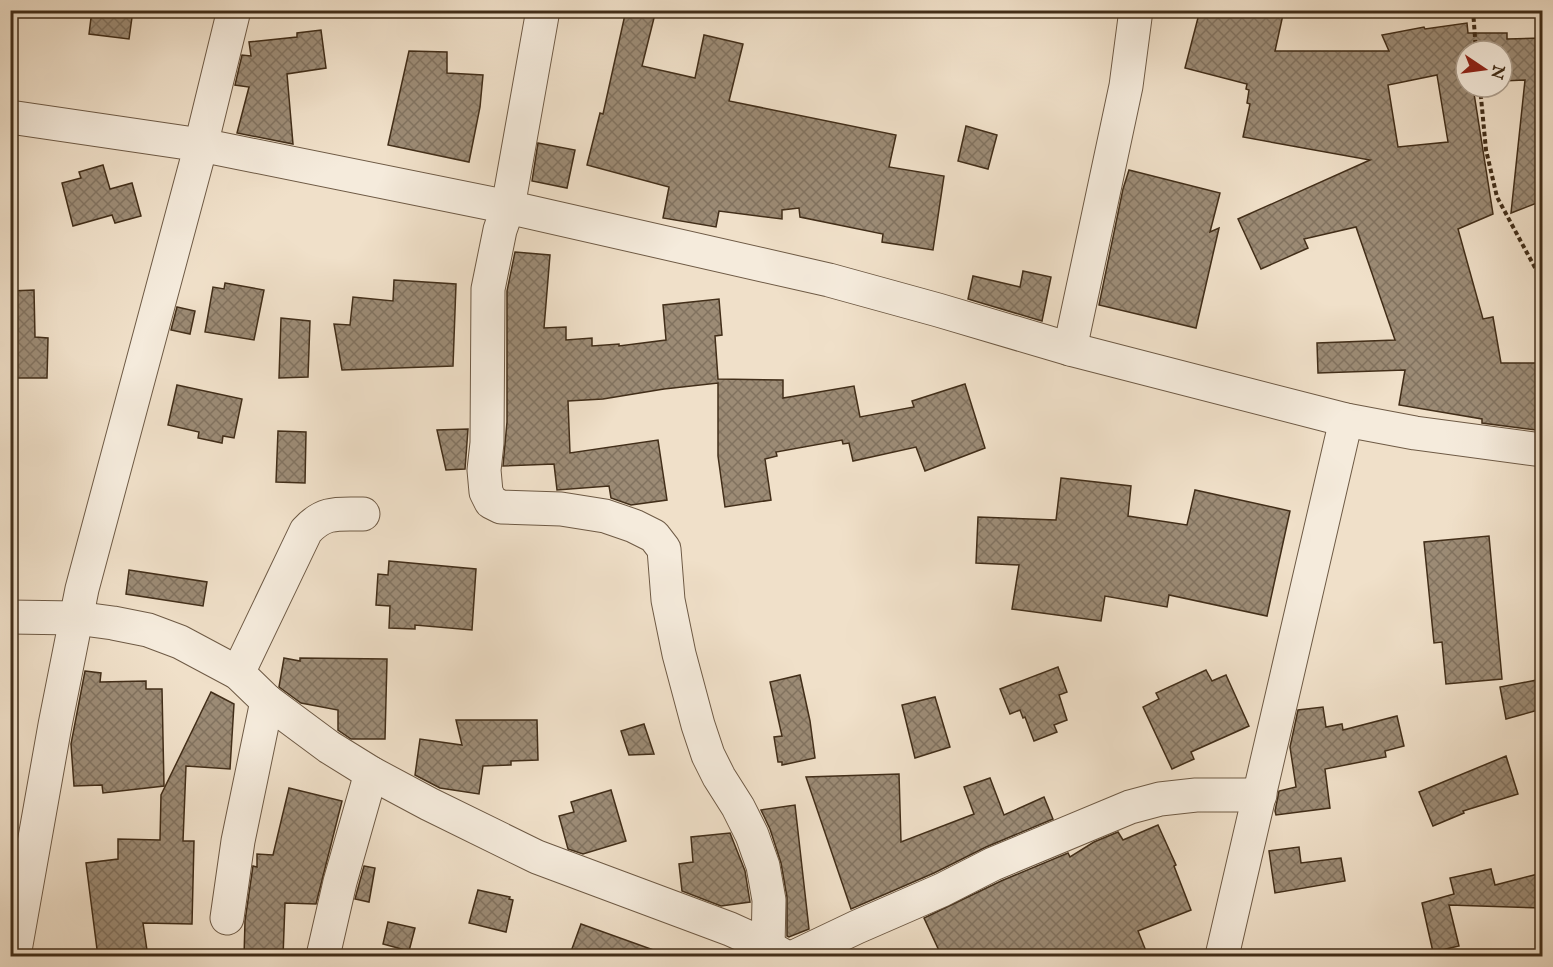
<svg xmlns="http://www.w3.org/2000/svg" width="1553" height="967" viewBox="0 0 1553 967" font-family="'IM FELL English',serif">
<defs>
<pattern id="building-cross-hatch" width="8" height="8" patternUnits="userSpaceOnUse" patternTransform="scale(1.5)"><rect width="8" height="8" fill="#9c8b75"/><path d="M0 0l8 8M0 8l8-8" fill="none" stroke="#81725f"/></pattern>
</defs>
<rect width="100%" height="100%" fill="#f0e0c9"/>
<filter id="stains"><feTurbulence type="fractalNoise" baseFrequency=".00333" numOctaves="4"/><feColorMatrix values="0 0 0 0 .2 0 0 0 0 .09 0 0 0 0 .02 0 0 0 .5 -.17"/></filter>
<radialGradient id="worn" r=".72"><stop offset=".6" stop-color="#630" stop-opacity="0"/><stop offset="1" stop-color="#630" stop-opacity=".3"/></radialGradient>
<g fill="url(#building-cross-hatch)" stroke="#422e19" stroke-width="1.5" fill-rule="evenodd">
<path d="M92 10H133L129 39 89 34Z"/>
<path d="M626 10H656L642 66 695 78 704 35 743 44 729 101 896 135 889 167 944 176 933 250 882 242 883 234 800 217 799 208 782 210V219L719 211 716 227 663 218 669 187 587 165 600 113 603 114Z"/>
<path d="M1200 10H1284L1275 51H1389L1382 35 1424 27 1425 29 1467 23 1468 33H1507V39L1542 38V201L1511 213 1525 80 1502 81V51H1466V87H1473L1493 214 1458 229 1483 319 1493 317 1501 363H1537L1536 430 1482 423V419L1399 405 1405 370 1318 373 1317 343 1395 340 1356 227 1304 239 1308 248 1261 269 1238 219 1370 160 1243 137 1250 104 1247 103 1249 90 1246 89 1247 84 1185 68ZM1437 75 1448 142 1398 147 1388 85Z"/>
<path d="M321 30 326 68 287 74 293 144 237 133 249 87 235 85 242 55 251 56 249 42 297 37V33Z"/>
<path d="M409 51 447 52V73L483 75 480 107 469 162 388 145Z"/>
<path d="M966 126 997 135 988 169 958 161Z"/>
<path d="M538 143 575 150 567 188 532 181Z"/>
<path d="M103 165 110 189 132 183 141 216 115 223 112 215 73 226 62 183 81 178 79 172Z"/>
<path d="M1129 170 1220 193 1210 232 1219 228 1196 328 1099 305 1123 189Z"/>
<path d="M515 252 550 255 544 328 566 327V340L592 338V346L619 344V346L666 340 663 305 719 299 722 335 715 336 718 379 783 380V398L854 386 860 417 914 407 912 401 965 384 985 448 925 471 916 447 853 461 849 443 843 444 842 440 776 452 777 456 765 459 771 500 725 507 718 456V383L664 389 603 399 568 401 570 453 658 440 667 500 631 505 611 498 609 486 557 490 554 464 503 466 507 422V291Z"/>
<path d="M1023 271 1051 277 1042 321 968 299 973 276 1020 287Z"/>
<path d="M394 280 456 284 453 366 342 370 334 324 350 325 353 297 393 301Z"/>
<path d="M225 283 264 290 254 340 205 332 213 287 224 289Z"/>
<path d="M34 290 35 337 48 338 47 378H10V291Z"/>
<path d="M177 307 195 311 190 334 171 330Z"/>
<path d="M281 318 310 321 308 377 279 378Z"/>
<path d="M177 385 242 399 234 438 223 436 222 443 198 438 199 432 168 425Z"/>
<path d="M468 429 465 469 446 470 437 430Z"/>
<path d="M278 431 306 432 305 483 276 482Z"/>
<path d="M1061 478 1131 486 1128 516 1187 525 1195 490 1290 511 1267 616 1169 595 1167 607 1105 596 1101 621 1012 609 1019 565 976 563 978 517 1056 520Z"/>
<path d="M1489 536 1502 679 1446 684 1442 642 1434 643 1424 542Z"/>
<path d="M389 561 476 569 472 630 415 625V629L389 628 390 606 376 605 378 574 388 575Z"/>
<path d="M129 570 207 582 203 606 126 594Z"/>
<path d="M284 658 300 661V658L387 659 385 739H351L338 730V710L301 703 279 687Z"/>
<path d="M1058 667 1067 692 1059 695 1067 720 1054 725 1057 732 1034 741 1025 717 1023 718 1020 710 1010 714 1000 689Z"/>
<path d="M1206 670 1212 681 1226 675 1249 726 1191 752 1194 759 1172 769 1143 707 1159 699 1156 693Z"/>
<path d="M85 671 101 673 100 682 146 681V689H162L164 786 103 793 102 785 74 786 71 744Z"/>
<path d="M800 675 810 721 815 758 782 765V762H778L774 737 782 736 770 682Z"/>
<path d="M1542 679V709L1506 719 1500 687Z"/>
<path d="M211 692 234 704 230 769 186 766 183 841H194L192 924 143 923 148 957H98L86 863 118 859V839L160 840 161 795Z"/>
<path d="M935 697 950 747 915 758 902 705Z"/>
<path d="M1323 707 1326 727 1342 724 1343 730 1397 716 1404 746 1385 751 1386 757 1325 769 1330 808 1276 815 1275 811 1279 791 1296 787 1290 747 1298 710Z"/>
<path d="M456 720H537L538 760 511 761V765L483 766 479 794 440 788 415 775 420 739 462 745Z"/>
<path d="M644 724 654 754 629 755 621 731Z"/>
<path d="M1506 756 1518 794 1463 811 1464 813 1433 826 1419 792Z"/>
<path d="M899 774 901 842 974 814 964 787 990 778 1004 815 1044 797 1053 819 986 847 934 873 851 909 806 777Z"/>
<path d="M289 788 342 801 316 904 285 903 283 957H244L245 921 253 866 257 867V854L273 855Z"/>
<path d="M611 790 626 841 583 854 568 849 559 816 574 812 571 802Z"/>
<path d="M795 805 809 929 789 937 787 936V897L781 863 770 829 761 810Z"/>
<path d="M1158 825 1176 865 1174 866 1191 910 1138 931 1146 951 1132 957H942L924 918 1001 881 1068 853 1070 857 1094 842 1118 832 1123 840Z"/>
<path d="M730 833 745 871 750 902 721 906 682 891 679 864 693 862 691 837Z"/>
<path d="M1299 847 1301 863 1341 858 1345 881 1275 893 1269 851Z"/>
<path d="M364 866 375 868 369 902 355 899Z"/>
<path d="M1491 869 1495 885 1542 873V908L1449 905 1459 946 1433 952 1422 903 1454 894 1450 878Z"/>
<path d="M478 890 510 897 509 899 513 900 506 932 469 923Z"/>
<path d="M388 922 415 928 409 951 383 944Z"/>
<path d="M581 924 662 953V957H569Z"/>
</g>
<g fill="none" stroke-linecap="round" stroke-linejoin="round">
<g stroke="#6e5a45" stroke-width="35">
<g id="minor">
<path d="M543 10 508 207 500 230 488 289 487 443 484 470 486 492 491 502 501 507 561 509 605 516 634 526 654 536 664 549 668 600 679 654 698 725 708 755 719 777 738 807 752 835 763 866 769 900 768 947"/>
<path d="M10 117 201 145 508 207 829 280 938 310 1070 349 1346 420 1415 433 1542 450"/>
<path d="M1070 349 1126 86 1136 10"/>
<path d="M10 617 76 618 113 623 148 630 180 642 238 673 267 701 329 747 371 773 429 804 537 857 730 929 761 943 784 956"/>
<path d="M238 673 306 531C324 511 338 514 363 514"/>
<path d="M227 918 238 841 267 701"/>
<path d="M14 956 55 725 82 589 201 145 234 10"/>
<path d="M323 956 340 882 371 773"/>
<path d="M796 956 857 927 942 890 993 864 1130 807 1160 799 1196 795H1260"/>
<path d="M1222 956 1346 420"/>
</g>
</g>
<g stroke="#422e19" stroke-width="4" stroke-dasharray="4.5 3" stroke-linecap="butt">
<path d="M1473 10 1476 51"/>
<path d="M1480 87 1486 150 1497 197 1540 277"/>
</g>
<use href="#minor" stroke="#f5ebdc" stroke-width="33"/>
</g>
<rect width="1553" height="967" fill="none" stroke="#f0e0c9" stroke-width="36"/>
<rect x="12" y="12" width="1529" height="943" fill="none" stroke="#422e19" stroke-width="3"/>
<rect x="18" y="18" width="1517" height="931" fill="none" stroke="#422e19" stroke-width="1.5"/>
<g transform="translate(1484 69) rotate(103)"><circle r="28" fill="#f5ebdc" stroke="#ad9f8e" stroke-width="1.5"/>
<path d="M0-4.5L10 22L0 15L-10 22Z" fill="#8f2418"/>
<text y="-9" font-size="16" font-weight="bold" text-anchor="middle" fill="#422e19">N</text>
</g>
<rect width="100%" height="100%" filter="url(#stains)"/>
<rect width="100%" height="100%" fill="url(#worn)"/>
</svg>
